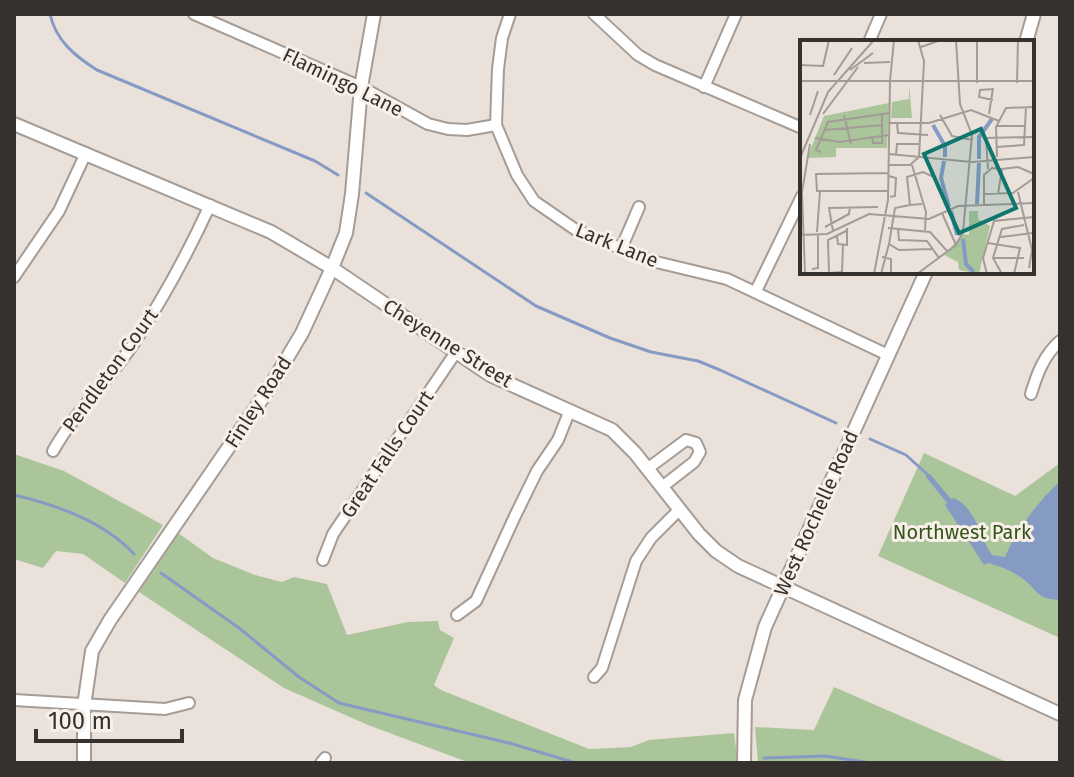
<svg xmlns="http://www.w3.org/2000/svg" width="1074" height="777" viewBox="0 0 1074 777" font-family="'Fira Sans',sans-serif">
<rect width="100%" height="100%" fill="#ebe1db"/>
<g fill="#abc59b">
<path d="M924 453 1015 496 1060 463V638L878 556Z"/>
<path d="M14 454 64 471 163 525 125 583 83 554 56 551 43 568 14 559Z"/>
<path d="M178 533 213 558 255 575 282 582 294 577 327 584 347 635 408 622 438 621 440 630 454 638 434 685 441 690 589 749 631 747 649 740 734 733 738 763H470L368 725 284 688 139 592Z"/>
<path d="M834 687 1009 763H758L755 727 814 730Z"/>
</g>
<path fill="#859bc4" d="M927 474H930L951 499 954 498C978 510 978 535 992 555L1005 557C1017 529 1037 503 1060 481V600C1036 599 1039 591 1023 579 1013 571 1000 566 988 563L984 565 945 505 947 503 926 477Z"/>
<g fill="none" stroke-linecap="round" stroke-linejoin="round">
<g stroke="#859bc4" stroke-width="3">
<path d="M50 14C56 41 75 56 97 70L315 161 338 175"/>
<path d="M366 193 536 306 610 338 651 352 698 361 720 370 836 423"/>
<path d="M870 439 906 455 927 474"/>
<path d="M14 495C57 505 103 521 134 554"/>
<path d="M161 573 239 628 299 677 339 703 509 743 576 763"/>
<path d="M764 758 825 756 871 763"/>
<path d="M725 763H728"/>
</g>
<g stroke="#a59c96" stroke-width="14">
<g id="minor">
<path d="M194 14 361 87 428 124 448 129 467 130 496 125"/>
<path d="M510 14 502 38 498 69 496 125 517 175 534 201 576 230 652 261 727 279 888 355"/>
<path d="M594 14 638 55 655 65 802 128"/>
<path d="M869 42 881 14"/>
<path d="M704 87 736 14"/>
<path d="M621 249 639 207"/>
<path d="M14 277 59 211 86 153"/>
<path d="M756 291 802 196"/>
<path d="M1031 394C1037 374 1044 355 1060 341"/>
<path d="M53 451C75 412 107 382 132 346 162 301 187 255 210 205"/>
<path d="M647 469 686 440 696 443 700 452 694 462 662 487"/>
<path d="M323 560 333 534 456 352"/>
<path d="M457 615 476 601 515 516 537 471 558 440 570 410"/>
<path d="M594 677 602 668 636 561 651 538 679 510"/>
<path d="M14 700 165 709 189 703"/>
<path d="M321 763 325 758"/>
</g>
</g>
<g stroke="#a59c96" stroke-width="16">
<g id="tertiary">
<path d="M1026 42 1034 14"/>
<path d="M14 124 271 232 332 268 490 375 612 430 635 453 699 534 716 551 738 566 1060 714"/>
<path d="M84 763V706L92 651 110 620 268 390 302 333 332 268 346 233 352 194 361 87 374 14"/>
<path d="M744 763 745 700 765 627 926 272"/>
</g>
</g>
<use href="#minor" stroke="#fff" stroke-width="10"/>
<use href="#tertiary" stroke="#fff" stroke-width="12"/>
</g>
<g text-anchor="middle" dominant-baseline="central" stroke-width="6" stroke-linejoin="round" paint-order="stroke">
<g font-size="20" fill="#34312e" stroke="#f8efe8">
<text transform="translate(343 82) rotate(26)">Flamingo Lane</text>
<text transform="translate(617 245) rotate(22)">Lark Lane</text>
<text transform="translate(448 343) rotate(32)">Cheyenne Street</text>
<text transform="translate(110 370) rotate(-54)">Pendleton Court</text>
<text transform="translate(258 402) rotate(-57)">Finley Road</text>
<text transform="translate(387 454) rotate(-56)">Great Falls Court</text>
<text transform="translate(816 513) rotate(-66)">West Rochelle Road</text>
</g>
<g font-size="20" fill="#325419" stroke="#f8efe8">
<text x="962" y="532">Northwest Park</text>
</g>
</g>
<g transform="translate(800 40)">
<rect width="234" height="234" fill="#ebe1db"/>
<path d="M109 44 112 78H91L92 62 109 59ZM89 63 87 108H36V117L7 118 24 76ZM169 171H178V179L190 186 179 234 159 230 158 222 144 215 163 194 169 195Z" fill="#abc59b"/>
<path fill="none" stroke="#859bc4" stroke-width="4" d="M133 85 145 106V117M179 119V97L192 79M144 121 141 138 149 167M177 164 179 123M151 171 157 195M163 199 166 224 174 232"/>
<path fill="none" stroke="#a29b96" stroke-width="2" d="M121 7 138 1 193 0M64 23 90 22M0 25 23 26 29 0M50 30 73 13M34 35 52 8M0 41H234M90 41 94 0M177 43V0M217 43 218 0M193 49 180 50 179 57 193 60M23 74 58 27M189 74 193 48M10 75 18 51M44 75 51 104M140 75 152 96 173 100M89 83H129L171 70 199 81M97 83 98 93 128 95M197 86H225M24 90 83 85M72 96 73 103H82V73M15 98 39 102 89 95M196 107 224 105 226 67M21 112 16 110 28 82 90 73M89 114 172 122 234 117M96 115 97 104H119M197 117 196 87 206 68 234 67M0 118 28 52 74 0M89 125H110L119 117 124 21 118 0M112 125 126 172 125 190M188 129 186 98 234 97M89 136 96 138 95 156 90 157M88 151H17L16 134 89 133M218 152 232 210 229 228M184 154 213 153 234 138M198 154 202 129 218 127 234 134M122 164 110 165 107 137 123 132 136 138M110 165 95 168 89 204 99 210 133 209M184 165V135L192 128 202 129M142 173 156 205M25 187 49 174 50 167M88 188 130 192 148 212M98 189 99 200 127 201 139 218M33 191 29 168 78 167M17 192 20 151M0 195 27 194 69 174 129 179 158 166 234 163M37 196 38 204 47 205V188M200 197 234 193M188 203 220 208 214 234M43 205 42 232 29 233 28 200 48 190M82 217 91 219V234M193 218H224M12 229 18 228V195M5 234 2 152 10 104M74 234 88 160 90 41M81 234 89 204M117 234 156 205 163 192 172 95 160 64 156 0M187 234 183 218 194 181 234 177M202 234 193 218 202 189 224 185"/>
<path fill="#0f766e" fill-opacity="0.15" stroke="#0f766e" stroke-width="4" d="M181 89 216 168 159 193 124 114Z"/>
<rect width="234" height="234" fill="none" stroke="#34312e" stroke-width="4"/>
</g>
<rect width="1074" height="777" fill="none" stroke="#34312e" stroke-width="32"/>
<path d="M36 729v12h146v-12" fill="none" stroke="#34312e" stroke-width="4"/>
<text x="48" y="729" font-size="24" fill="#34312e" stroke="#f8efe8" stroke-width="6" paint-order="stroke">100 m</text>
</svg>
